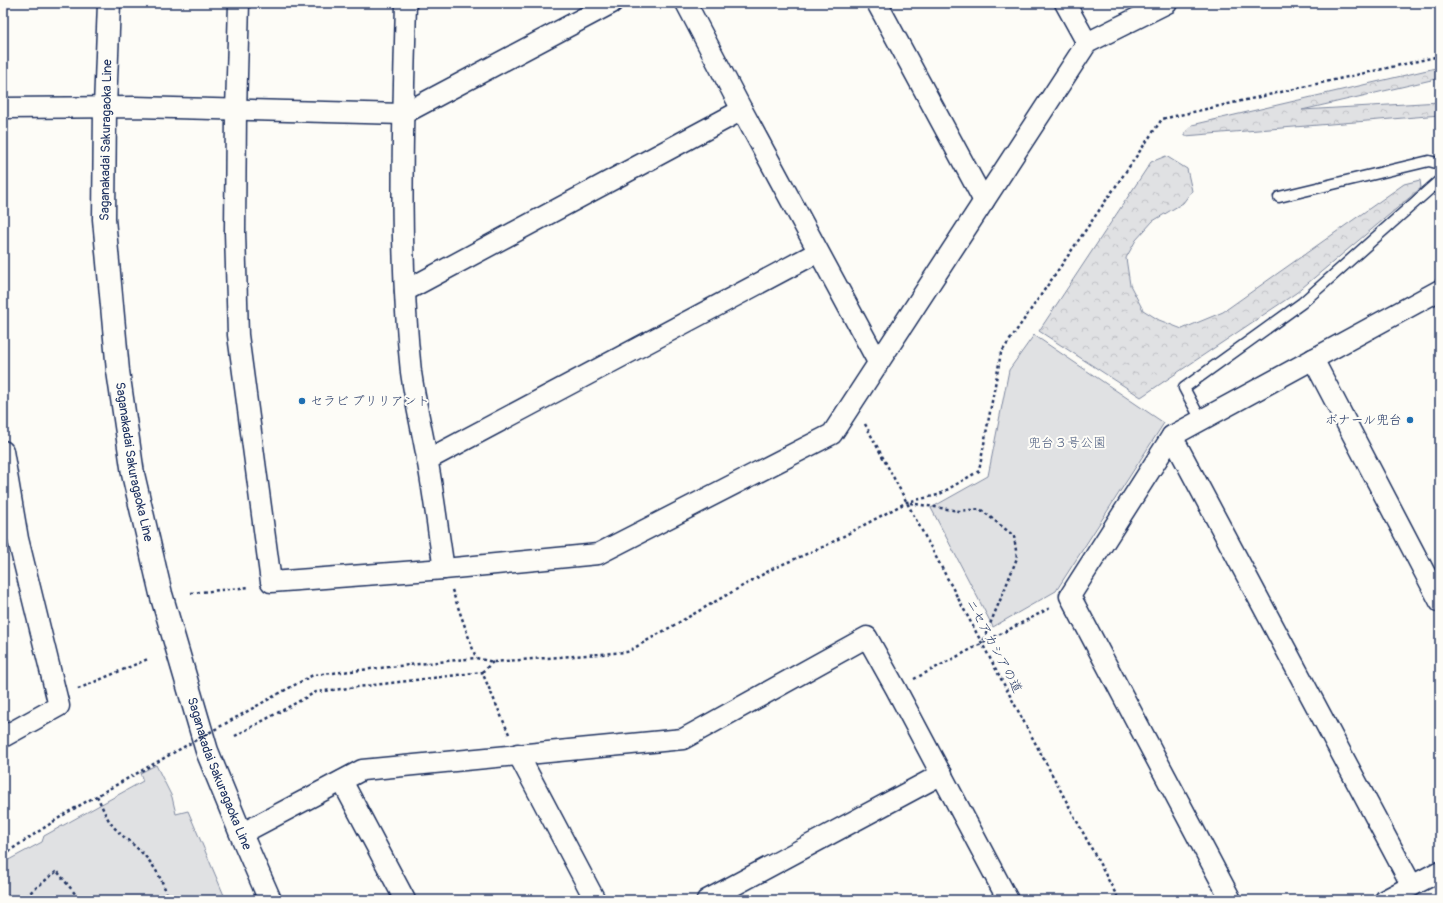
<svg xmlns="http://www.w3.org/2000/svg" width="1443" height="903" viewBox="0 0 1443 903" font-family="Pangolin,'Klee One',sans-serif">
<defs>
<pattern id="forest-crowns" width="20" height="18" patternUnits="userSpaceOnUse"><rect width="20" height="18" fill="#e0e1e3"/><path d="M2 6a3 3 0 1 1 6 0M12 15a3 3 0 1 1 6 0" fill="none" stroke="#c0c1c5"/></pattern>
</defs>
<rect width="100%" height="100%" fill="#fdfcf7"/>
<filter id="ink" filterUnits="userSpaceOnUse"><feTurbulence type="fractalNoise" baseFrequency=".025" numOctaves="2"/><feDisplacementMap in="SourceGraphic" scale="8" xChannelSelector="R" yChannelSelector="G"/><feConvolveMatrix kernelMatrix="1 2 1 2 8 2 1 2 1" color-interpolation-filters="sRGB"/></filter>
<g filter="url(#ink)">
<g fill="url(#forest-crowns)" stroke="#7e88a0">
<path d="M1440 67V78L1302 110 1440 102V115L1185 136V132L1192 125Z"/>
<path d="M1166 156 1187 169 1192 191 1183 203 1153 221 1136 240 1126 258 1130 285 1143 310 1159 320 1182 329 1223 312 1404 184 1420 180 1421 188 1296 293 1141 397 1039 331 1151 162Z"/>
</g>
<g fill="#e0e1e3" stroke="#7e88a0">
<path d="M1034 335 1164 423 1056 591 993 627 931 508 988 476 1009 370Z"/>
<path d="M156 765 172 797 176 814 188 811 226 900H3V863L42 842 44 836 143 781 140 773Z"/>
</g>
<g fill="none" stroke-linecap="round" stroke-linejoin="round">
<g stroke="#1b2f5e" stroke-width="13">
<g id="lane">
<path d="M1279 197 1429 161 1440 164"/>
<path d="M1201 420 1184 388 1302 303 1440 180"/>
</g>
</g>
<g stroke="#1b2f5e" stroke-width="23">
<g id="street">
<path d="M239 3 236 111 235 232 238 335 271 582 444 569 598 554 832 434 1087 43 1167 3"/>
<path d="M406 3C403 126 398 250 411 372 415 401 422 430 427 458 434 495 438 532 444 569"/>
<path d="M686 3 742 110 878 362"/>
<path d="M877 3 984 201"/>
<path d="M1065 3 1087 43"/>
<path d="M3 108 135 107 403 114 612 3"/>
<path d="M405 291 742 110"/>
<path d="M1313 359 1440 602"/>
<path d="M1172 436 1412 886"/>
<path d="M3 451 18 539 59 706 3 737"/>
<path d="M427 460 818 252"/>
<path d="M518 754 595 900"/>
<path d="M342 781 405 900"/>
<path d="M241 834 362 770 683 739 867 637 896 689 1008 900"/>
<path d="M707 900 942 774"/>
<path d="M1231 900 1070 596 1172 436 1440 290"/>
<path d="M1385 900 1440 871"/>
</g>
</g>
<g stroke="#1b2f5e" stroke-width="25">
<g id="secondary">
<path id="s1" d="M109 3 105 107 104 219 118 371 133 474 161 594 207 751 241 834 270 900"/>
</g>
</g>
<g stroke="#1b2f5e" stroke-width="2.5" stroke-dasharray="3 3" stroke-linecap="butt">
<path d="M865 424 1119 900"/>
<path d="M910 503 959 511 980 509 1014 536 1017 558 1004 591 982 643"/>
<path d="M452 590 476 658"/>
<path d="M191 593 250 587"/>
<path d="M482 672 493 662"/>
<path d="M914 679 1052 607"/>
<path d="M78 689 148 659"/>
<path d="M278 694 313 675 476 658 493 662 627 652 774 568 825 546 907 502 938 495 979 471 1001 353 1162 119 1440 56"/>
<path d="M235 736 316 692 482 672 509 734"/>
<path d="M97 796C102 806 106 818 113 826 122 837 134 844 143 854 156 867 163 882 169 900"/>
<path d="M3 855 68 812"/>
<path d="M21 900 57 871 80 900"/>
</g>
<use href="#lane" stroke="#fdfcf7" stroke-width="10"/>
<use href="#street" stroke="#fdfcf7" stroke-width="20"/>
<use href="#secondary" stroke="#fdfcf7" stroke-width="22"/>
<path stroke="#1b2f5e" stroke-width="2.5" stroke-dasharray="3 3" stroke-linecap="butt" d="M68 812 278 694"/>
</g>
</g>
<g fill="#1f6fb2" stroke="#fdfcf7" stroke-width="1.5">
<circle cx="302" cy="401" r="4"/>
<circle cx="1410" cy="420" r="4"/>
</g>
<g text-anchor="middle" dominant-baseline="central" stroke-width="4" stroke-linejoin="round" paint-order="stroke">
<g font-size="13" fill="#1b2f5e" stroke="#fdfcf7">
<text transform="translate(106 140) rotate(-89)">Saganakadai Sakuragaoka Line</text>
<text stroke="none"><textPath href="#s1" startOffset="461">Saganakadai Sakuragaoka Line</textPath></text>
<text transform="translate(994 646) rotate(62)">ニセアカシアの道</text>
<text stroke="none"><textPath href="#s1" startOffset="785">Saganakadai Sakuragaoka Line</textPath></text>
</g>
<g font-size="13" fill="#1b2f5e" stroke="#fdfcf7" text-anchor="start">
<text x="310" y="401">セラビ ブリリアント</text>
<text x="1402" y="420" text-anchor="end">ボナール兜台</text>
</g>
<g font-size="13" fill="#4c5c7f" stroke="#fdfcf7">
<text x="1067" y="443">兜台３号公園</text>
</g>
</g>
<rect width="1443" height="903" fill="none" stroke="#fdfcf7" stroke-width="16"/>
<rect x="8" y="8" width="1427" height="887" fill="none" stroke="#1b2f5e" stroke-width="1.5" filter="url(#ink)"/>
</svg>
